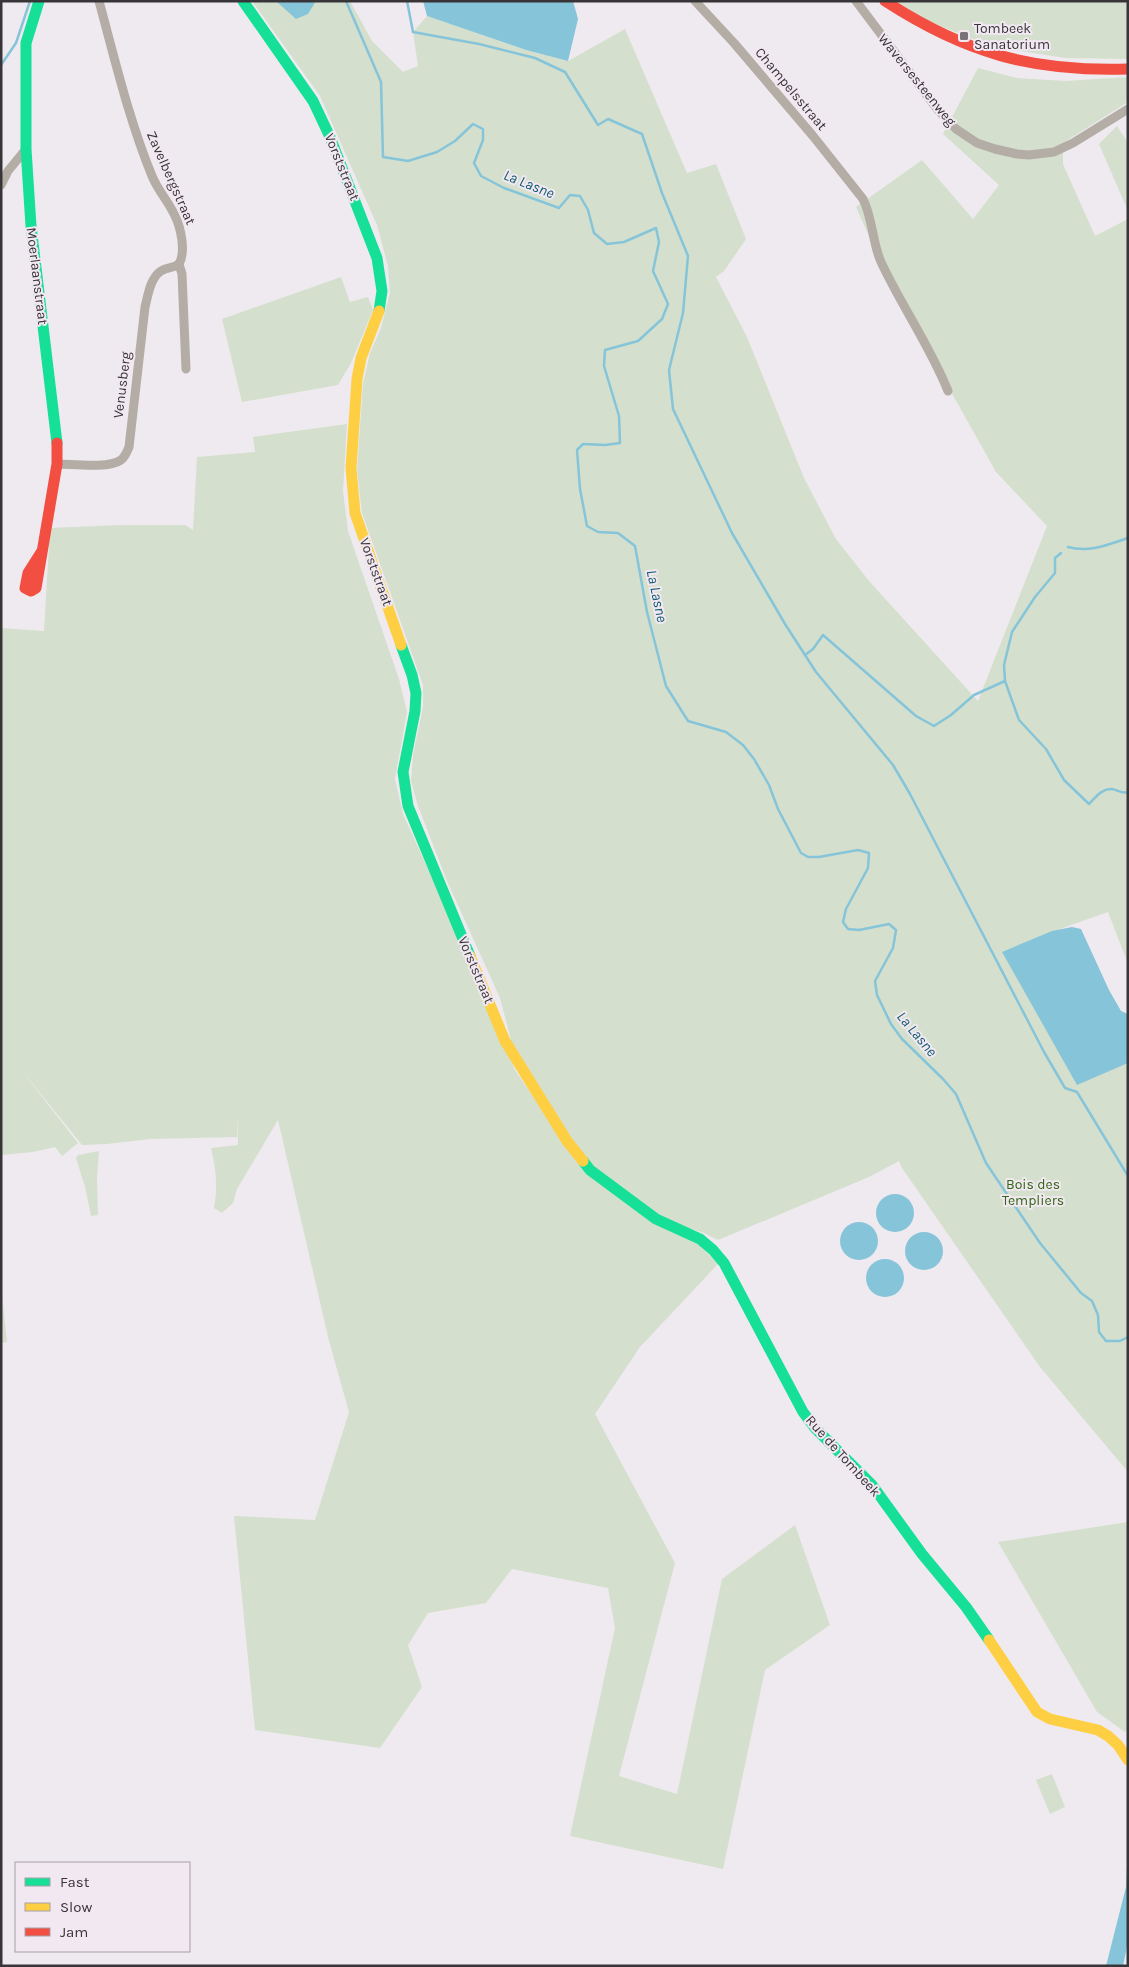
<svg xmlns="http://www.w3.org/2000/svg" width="1129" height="1967" viewBox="0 0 1129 1967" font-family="Karla,sans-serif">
<rect width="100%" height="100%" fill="#efeaef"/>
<g fill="#d4e0cd">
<path d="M252 1H350L372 41 403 72 418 66 413 32 427 16 526 50 568 61 625 29 687 173 716 164 746 239 724 271 716 277 747 337 804 478 836 539 869 581 978 701 1047 526 996 472 890 283 856 207 922 160 973 219 999 185 943 134 978 68 1017 78 1066 81 1128 77V102L1063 143V164L1095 236 1128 219V964L1108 912 1060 929 1077 1084 1128 1063V1472L1040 1367 902 1168 899 1161 869 1177 718 1240 704 1233 679 1225 718 1264 640 1347 595 1414 675 1563 619 1776 677 1794 722 1579 795 1525 830 1625 765 1670 723 1869 570 1836 615 1628 608 1588 512 1569 486 1603 428 1613 408 1645 422 1687 380 1748 255 1730 234 1516 315 1520 349 1412 329 1341 278 1120 237 1189 233 1203 222 1213 214 1208C218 1187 216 1169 211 1148L238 1145 237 1114V1137L151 1139 107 1144 82 1145 19 1067 78 1143 62 1156 55 1147 33 1152 1 1155V628L44 631 50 528 121 525H185L193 530 197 457 255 452 253 437 347 424 343 491 348 531 399 679 407 712 395 779 403 814 462 944 515 1070 576 1159 596 1169 577 1148 512 1044 500 998 447 881 418 806 411 781 413 755 423 707V685L362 513 357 470 363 384 370 353 381 328 390 293 388 266 377 225 320 96Z"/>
<path d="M896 1H1128V59L1065 58 990 46 923 19Z"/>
<path d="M1117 126 1128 143V211L1099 144Z"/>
<path d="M341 277 350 302 368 297 373 310 351 363 338 385 242 402 222 319Z"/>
<path d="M99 1151 97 1177 98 1215 91 1216 85 1187 76 1158 78 1155Z"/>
<path d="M1 1286 7 1342 1 1343Z"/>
<path d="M1128 1522V1730L1125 1732 1097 1712 998 1542Z"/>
<path d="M1052 1774 1065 1807 1050 1814 1036 1780Z"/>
</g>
<g fill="#86c4d9">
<path d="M276 1H316L308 14 296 19Z"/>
<path d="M423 1H573L578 19 568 61 526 50 427 16Z"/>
<path d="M1072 927 1081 929 1109 990 1121 1011 1128 1014V1063L1077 1085 1002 952 1052 931Z"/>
<circle cx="895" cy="1213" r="19"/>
<circle cx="859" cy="1241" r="19"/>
<circle cx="924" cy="1251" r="19"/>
<circle cx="885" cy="1278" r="19"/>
<path d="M1128 1845V1942L1123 1966H1106L1126 1887Z"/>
</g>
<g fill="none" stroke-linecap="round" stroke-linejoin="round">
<g stroke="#86c4d9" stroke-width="2.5">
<path d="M346 1 381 82 383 157 408 161 437 152 455 141 473 124 483 129V140L474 163 481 176 504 188 559 208 570 195 580 196 588 210 594 233 607 244 624 242 656 228 659 242 653 271 668 304 662 319 638 341 605 350 604 366 619 416 620 443 605 445 583 444 577 450 580 489 587 526 598 532 618 533 635 546 647 612 666 686 688 721 726 732 743 745 754 759 769 785 778 809 801 853 808 857H819L858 850 869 853 868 868 846 909 843 922 848 929 859 930 889 924 896 930 893 948 875 981 877 995 891 1024 902 1039 943 1079 956 1094 986 1163 1040 1243 1081 1293 1092 1301 1098 1315 1099 1332 1106 1341H1120L1128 1337"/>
<path d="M407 1 413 32 479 44 535 58 565 72 598 125 608 119 642 134 662 193 688 256 683 313 669 370 673 409 732 533 785 624 816 672 893 765 910 794 1044 1052 1065 1088 1077 1092 1128 1176"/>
<path d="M1 65 16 43 30 1"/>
<path d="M1068 547C1089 553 1107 545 1128 538"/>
<path d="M805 655 813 649 823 635 916 716 934 726 951 715 974 695 1005 681 1019 720 1046 749 1064 780 1089 804C1095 798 1102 788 1112 789 1118 790 1122 794 1128 792"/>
<path d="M1005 681 1004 665 1012 632 1035 597 1055 573V558L1061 553"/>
</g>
<g stroke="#b4ada6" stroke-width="9">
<path d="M99 1C115 60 129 120 152 176 158 191 169 202 175 216 181 228 186 252 179 264L182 274 186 369"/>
<path d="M695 1 734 43 813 136 863 199C873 219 872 242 881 262 901 305 930 346 948 391"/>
<path d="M856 1 938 110 956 129 977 143 995 149 1017 154 1029 155 1054 152 1073 143 1128 109"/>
<path d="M1 185 8 171 26 149"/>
<path d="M57 464C72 464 108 469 121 460 125 457 127 452 129 447L145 307C148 296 150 278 161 271 167 267 174 268 179 264"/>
</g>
<g stroke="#16e098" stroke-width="11">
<path d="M39 1 26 43V149L31 226 57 443"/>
<path d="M243 1 313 101 330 137 377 258 382 291 379 311"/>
<path d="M401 645 412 675 416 693 415 711 403 772 408 806 470 956"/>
<path d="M583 1161 590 1170 656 1219 700 1239 713 1250 724 1263 803 1412 815 1428 872 1485 922 1554 966 1607 989 1640"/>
</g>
<g stroke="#ffcf43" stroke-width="11">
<path d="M379 311 361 358 357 379 351 468 355 513 401 645"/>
<path d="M470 956 505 1041 567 1141 583 1161"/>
<path d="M989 1640 1037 1712 1050 1719 1098 1730 1108 1736 1118 1745 1128 1760"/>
</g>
<g stroke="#f24e42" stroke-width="11">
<path d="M885 1C965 53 1032 72 1128 69"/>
<path d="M42 551 28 573 25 588 31 591 36 588 57 464V443"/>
</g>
</g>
<rect fill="#787478" stroke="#f1e8f1" stroke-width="2" x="959" y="31" width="10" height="10" rx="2.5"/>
<g text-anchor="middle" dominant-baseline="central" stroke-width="4" stroke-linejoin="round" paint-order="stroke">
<g font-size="14" fill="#383538" stroke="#f1e8f1" text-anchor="start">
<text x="974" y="28">Tombeek<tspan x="974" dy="16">Sanatorium</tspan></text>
</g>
<g font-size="14" fill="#383538" stroke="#f1e8f1">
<text transform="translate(917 80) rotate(51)">Waversesteenweg</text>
<text transform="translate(791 89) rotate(50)">Champelsstraat</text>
<text transform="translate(342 167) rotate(68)">Vorststraat</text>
<text transform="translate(171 178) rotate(66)">Zavelbergstraat</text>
<text transform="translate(37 276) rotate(83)">Moerlaanstraat</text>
<text transform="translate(122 385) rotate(-83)">Venusberg</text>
<text transform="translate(376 572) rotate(70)">Vorststraat</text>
<text transform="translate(476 970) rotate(67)">Vorststraat</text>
<text transform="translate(843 1456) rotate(48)">Rue de Tombeek</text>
</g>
<g font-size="14" fill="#326713" stroke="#f1e8f1">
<text x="1033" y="1184">Bois des<tspan x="1033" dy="16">Templiers</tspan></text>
</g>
<g font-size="15" font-style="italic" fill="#125c71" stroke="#f1e8f1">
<text transform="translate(529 184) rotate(22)">La Lasne</text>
<text transform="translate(657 596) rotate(78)">La Lasne</text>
<text transform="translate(917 1034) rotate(50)">La Lasne</text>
</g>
</g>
<rect width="1129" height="1967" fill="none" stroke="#383538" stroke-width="5"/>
<rect x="15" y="1862" width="175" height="90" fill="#f1e8f1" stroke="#a7a0a7"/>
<rect x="25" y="1878" width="25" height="8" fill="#16e098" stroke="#a7a0a7"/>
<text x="60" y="1887" font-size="15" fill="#383538">Fast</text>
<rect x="25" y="1903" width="25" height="8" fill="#ffcf43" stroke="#a7a0a7"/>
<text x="60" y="1912" font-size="15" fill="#383538">Slow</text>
<rect x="25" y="1928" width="25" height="8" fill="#f24e42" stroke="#a7a0a7"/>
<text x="60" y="1937" font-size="15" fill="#383538">Jam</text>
</svg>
